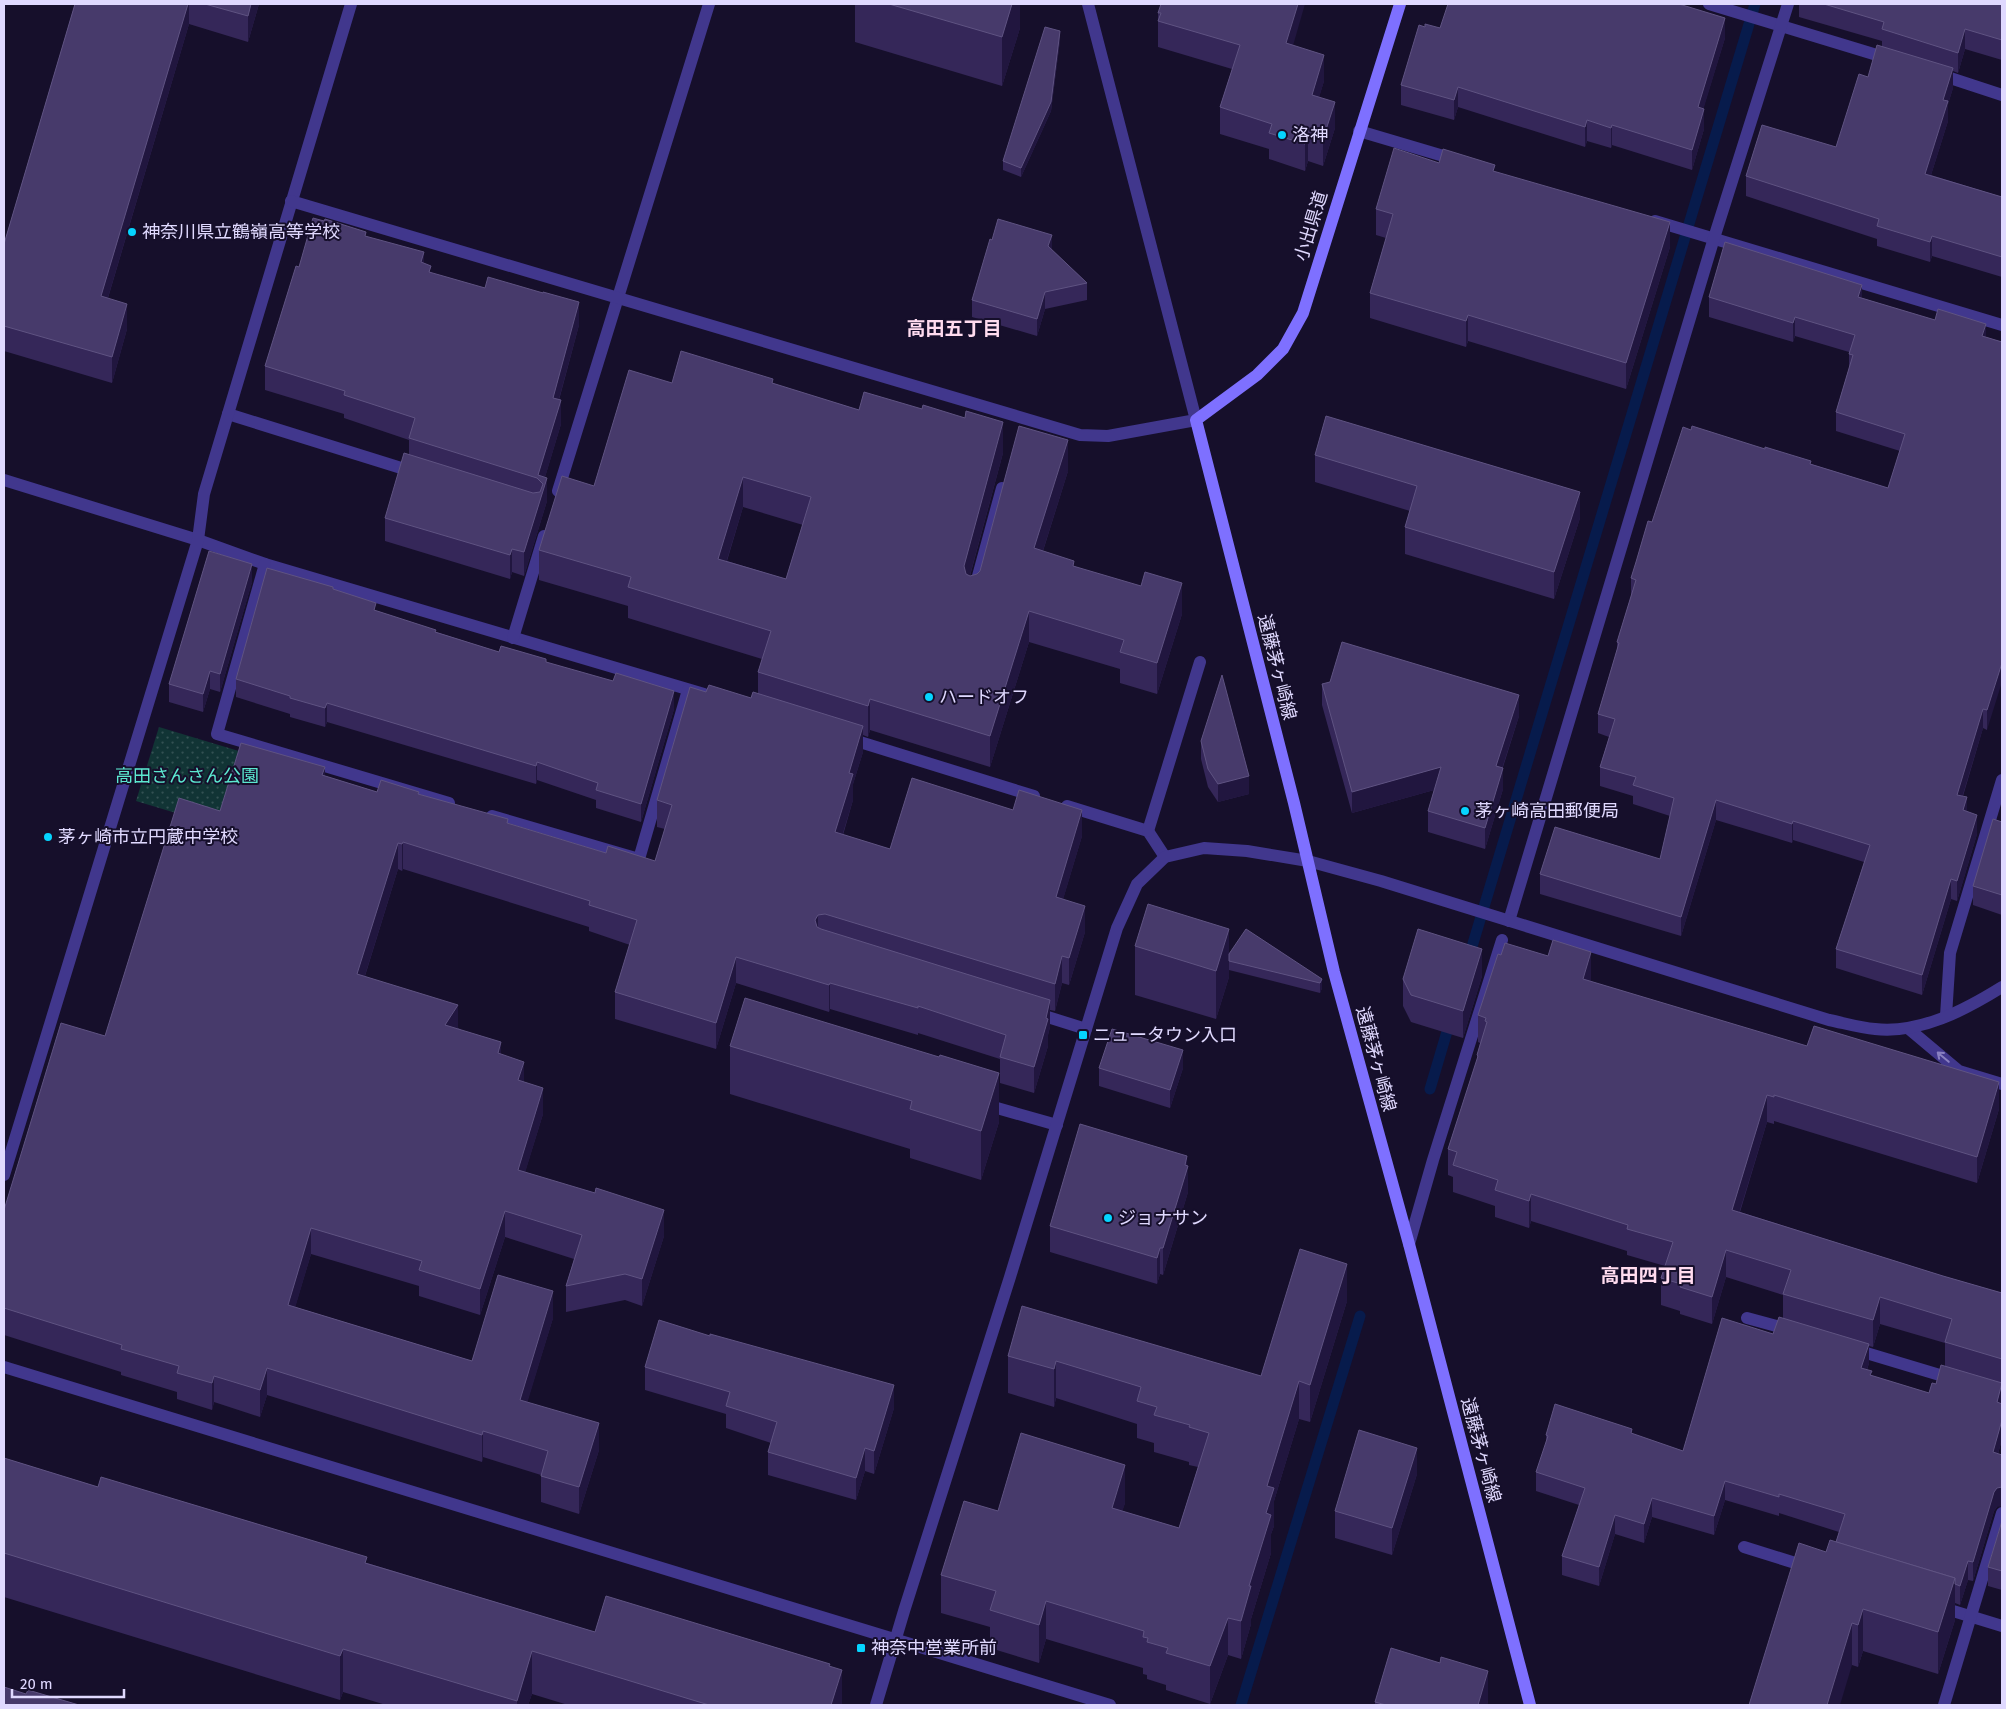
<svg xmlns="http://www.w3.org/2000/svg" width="2006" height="1709" viewBox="0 0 2006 1709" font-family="'Fira Sans','Noto Sans JP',sans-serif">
<defs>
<pattern id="park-dots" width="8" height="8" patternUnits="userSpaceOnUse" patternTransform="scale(1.25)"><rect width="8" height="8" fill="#113435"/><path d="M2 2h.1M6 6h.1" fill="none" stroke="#335153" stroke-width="1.8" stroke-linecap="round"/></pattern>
</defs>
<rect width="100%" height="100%" fill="#160f2b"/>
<path fill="url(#park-dots)" d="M159 727 242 752 219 826 136 801Z"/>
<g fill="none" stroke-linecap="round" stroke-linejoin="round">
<g stroke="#071b4c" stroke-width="11">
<path d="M1468 960 1755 4"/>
<path d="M1430 1089 1451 1018"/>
<path d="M1241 1705 1360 1316"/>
</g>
<path stroke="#41378d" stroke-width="12" d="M1409 1244 1433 1160 1502 940"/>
<g stroke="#41378d" stroke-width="12">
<path d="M1709 4 1890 59"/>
<path d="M1938 74 2002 95"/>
<path d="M1359 131 1457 160"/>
<path d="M1655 221 2002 325"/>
<path d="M228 414 414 472"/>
<path d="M4 480 198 540 265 564 704 694"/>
<path d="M558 491 709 4"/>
<path d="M265 564 217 734 449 803"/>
<path d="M975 587 1002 488"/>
<path d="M513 638 544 536"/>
<path d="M847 738 1034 796"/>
<path d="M1067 806 1148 831 1165 857"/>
<path d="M492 816 639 859 688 690"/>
<path d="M1148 831 1200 662"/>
<path d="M1509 921 1714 238 1788 4"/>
<path d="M1035 1013 1086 1029"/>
<path d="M1946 1016 1950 953 2002 780"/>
<path d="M1909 1029 1959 1071 2002 1084"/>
<path d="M983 1104 1057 1125"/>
<path d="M4 1175 198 540 204 494 351 4"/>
<path d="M1747 1318 1791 1330"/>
<path d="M1853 1349 1953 1379"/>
<path d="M4 1367 1110 1705"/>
<path d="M1744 1547 1808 1567"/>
<path d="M1940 1607 2002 1626"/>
<path d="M1944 1705 2002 1513"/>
</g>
<g stroke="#41378d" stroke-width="12">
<path d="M291 201 1080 435 1108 436 1196 420 1088 4"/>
<path d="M876 1705 904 1611 1010 1277 1117 928 1137 884 1165 857 1204 848 1247 851 1308 861 1381 881 1829 1020C1844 1023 1860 1028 1875 1029 1920 1034 1965 1010 2002 987"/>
</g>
<path stroke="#7e70ff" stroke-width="12" d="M1400 4 1303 313 1283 349 1257 375 1196 420 1294 803 1334 972 1409 1244 1530 1705"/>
</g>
<g fill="#352759" fill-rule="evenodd">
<path d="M75 4H259L248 42 189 24 108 298 127 329 112 383 4 351V244Z"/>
<path d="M855 4H1020V28L1002 86 855 42Z"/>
<path d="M1799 4H2002V60L1965 49 1958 73 1953 71V88L1948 104V121L1931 175 2002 197V277L1932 256 1930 262 1877 246V239L1746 196V176L1836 147 1882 46V41L1799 17Z"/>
<path d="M1158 13 1293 45 1324 81 1319 97 1335 128 1323 166 1308 161 1305 171 1269 159V149L1220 134V107L1232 69 1158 47Z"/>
<path d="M1425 27 1725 38 1703 109 1704 129 1692 170 1612 145 1611 148 1587 141 1585 147 1458 107 1454 120 1401 105V85Z"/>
<path d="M1060 40 1051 111 1021 177 1003 170V161Z"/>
<path d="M1439 163 1495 172 1670 247 1626 389 1468 341 1466 347 1370 318V293L1386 238 1376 235V209Z"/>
<path d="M366 236 424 263 431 273 579 325 559 400 561 424 545 477 547 501 524 576 512 572 510 579 385 541V518L409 455V440L344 418V414L265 390V366L299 267Z"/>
<path d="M1052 250 1087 283V300L1045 309 1037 336 972 317V300Z"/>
<path d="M1709 297 1862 298 2002 342 1987 730 1983 728 1963 796 1967 812 1977 834 1957 901 1951 899 1922 995 1836 968V949L1864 862 1793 840 1792 843 1716 820 1681 936 1540 894V874L1660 859 1670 816 1633 804V796L1600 786V767L1609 737 1598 733V714L1617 650V642L1631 597V578L1652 522 1691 430 1811 464 1888 488 1900 451 1836 431V412L1849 368V352L1795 336 1793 342 1709 317Z"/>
<path d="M672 383 773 384 859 410 1003 453 970 576 977 574 1068 471 1043 551 1074 566 1182 614 1157 694 1120 683V669L1029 642 990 767 870 730 868 737 863 735V752L853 784V800L843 835 890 849 1082 836 1063 899 1085 932 1069 985 1062 983 1055 1011 1050 1010V1027L1048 1035V1046L1034 1093 1000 1083V1059L918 1033V1035L830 1009 829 1012 736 983 716 1049 615 1019V992L630 945 589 931V927L403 869 402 871 398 869 365 976 458 1028 501 1054 524 1082 543 1114 525 1172 664 1236 642 1306 625 1300 566 1312V1286L574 1259 505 1237 480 1315 419 1296V1286L311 1254 295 1307 472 1361 553 1318 527 1402 599 1450 579 1514 541 1502V1475L483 1457 482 1462 267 1395 260 1417 214 1402 212 1410 177 1399V1392L121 1375V1372L4 1335V1210L105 1036 325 776 377 792 419 794 508 823 606 853 655 861 665 829 657 827V800L706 692 751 698 758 694V672L762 659 628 618V606L539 580V550L594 486ZM743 507 803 525 786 579 727 561Z"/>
<path d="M1315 455 1580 518 1554 599 1405 554V527L1410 511 1315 482Z"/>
<path d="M252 582 220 692 210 689 203 712 169 702V684Z"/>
<path d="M333 590 376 611 436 632 499 652 546 662 674 709 641 822 596 808V800L537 780 536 784 327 722 325 727 290 717V714L236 697V679Z"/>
<path d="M1322 684 1519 716 1503 767V789L1485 849 1428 832V811L1434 790 1352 813 1322 705Z"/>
<path d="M1201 741 1249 794 1218 802 1208 787 1201 759Z"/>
<path d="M2002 822V915L1973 905V886Z"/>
<path d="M1135 946 1229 954 1322 979V988L1320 993 1229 970V977L1216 1019 1135 995Z"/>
<path d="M1482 976 1463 1038 1411 1022 1403 1006V979Z"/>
<path d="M1591 979 1590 981 1999 1109 1977 1183 1774 1121V1124L1767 1122 1740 1212 1943 1276 2002 1293V1439L1998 1454 1997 1507 1994 1511 1973 1581 1968 1580 1960 1605 1955 1603V1620L1938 1674 1863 1651 1858 1667 1852 1665 1826 1552 1836 1542 1839 1532 1779 1513V1516L1725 1500 1714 1535 1652 1517 1644 1543 1615 1534 1599 1586 1562 1575V1556L1579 1505 1536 1491V1472L1546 1444V1435L1632 1434 1683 1451 1773 1334 1783 1318V1295L1726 1277 1712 1324 1680 1314V1311L1661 1305V1278L1665 1266 1627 1255V1251L1531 1221 1529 1228 1495 1217V1206L1453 1192V1177L1448 1175V1149L1477 1060V1055L1480 1043 1478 1042V1015ZM1880 1324 1945 1343V1367L1936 1384 1929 1393 1872 1376 1867 1370 1869 1363V1346L1873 1347Z"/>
<path d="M730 1046 939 1057 999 1122 981 1180 910 1158V1149L730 1094Z"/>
<path d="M1099 1068H1183L1170 1108 1099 1086Z"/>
<path d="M1187 1165 1188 1192 1163 1275 1160 1274 1157 1284 1050 1252V1226Z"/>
<path d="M1347 1301 1310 1422 1299 1419 1274 1501V1526L1271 1534V1553L1251 1619V1624L1241 1659 1228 1655 1210 1704 1166 1690V1685L1147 1679V1675L1143 1674V1668L1046 1639 1039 1663 990 1648V1627L941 1613V1575L998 1511 1125 1503 1122 1511 1179 1528 1198 1467 1189 1465V1462L1154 1452V1443L1137 1438V1424L1056 1398 1054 1407 1008 1393V1356L1261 1376Z"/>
<path d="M710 1336 894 1408 874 1474 865 1471 856 1500 768 1475V1452L771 1443 726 1428V1414L645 1390V1367Z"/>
<path d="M4 1458 98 1487 367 1563 595 1632 830 1667 842 1705H568L532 1694 528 1705H386L343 1692 340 1700 4 1597Z"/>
<path d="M1417 1474 1392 1555 1335 1538V1511Z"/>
<path d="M2002 1521V1590L1988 1586V1567Z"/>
<path d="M1488 1701 1487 1705H1375V1702Z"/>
</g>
<g fill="#21163f">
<path d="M188 4H189V24L101 321V296Z"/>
<path d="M251 4H259L248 42V16Z"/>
<path d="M1012 4H1020V28L1002 86V37Z"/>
<path d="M1298 4H1305L1286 70V43Z"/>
<path d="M1725 18V38L1698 127V107Z"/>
<path d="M1965 29V49L1958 73V53Z"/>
<path d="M1060 31V40L1051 111 1021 177V168Z"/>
<path d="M1324 55V81L1312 121V95Z"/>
<path d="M1953 68V88L1948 104V121L1925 194V174L1943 100Z"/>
<path d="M1458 87V107L1454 120V100Z"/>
<path d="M1335 102V128L1323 166V139Z"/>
<path d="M1704 109V129L1692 170V150Z"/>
<path d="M1587 120V141L1585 147V127Z"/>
<path d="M1612 125V145L1611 148V128Z"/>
<path d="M1308 135V161L1305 171V144Z"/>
<path d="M1670 222V247L1626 389V363Z"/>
<path d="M1052 235V252L1048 246Z"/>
<path d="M1932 236V256L1930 262V242Z"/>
<path d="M424 252V276L421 262Z"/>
<path d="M1862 285V305L1858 297Z"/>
<path d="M1045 292V309L1037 336V319Z"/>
<path d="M579 302V325L553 421V398Z"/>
<path d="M127 304V329L112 383V357Z"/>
<path d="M1468 315V341L1466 347V321Z"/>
<path d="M1795 317V336L1793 342V323Z"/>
<path d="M1986 324V343L1982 336Z"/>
<path d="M561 400V424L543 484 538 475Z"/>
<path d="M1003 422V453L964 597V566Z"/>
<path d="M1068 440V471L1034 579V548Z"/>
<path d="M743 477V507L718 589V559Z"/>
<path d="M547 478V501L524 576V552Z"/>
<path d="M1580 492V518L1554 599V572Z"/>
<path d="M512 549V572L510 579V555Z"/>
<path d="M252 564V582L220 692V674Z"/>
<path d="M1182 583V614L1157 694V663Z"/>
<path d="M1029 611V642L990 767V736Z"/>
<path d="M2002 663V682L1987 730V710Z"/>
<path d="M210 671V689L203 712V694Z"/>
<path d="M674 691V709L641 822V804Z"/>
<path d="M1519 695V716L1496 787V766Z"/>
<path d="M870 699V730L868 737V706Z"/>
<path d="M327 703V722L325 727V708Z"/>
<path d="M1983 709V728L1957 814V795Z"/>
<path d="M863 726V752L853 784V800L835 859V832L849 773Z"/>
<path d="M537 762V780L536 784V766Z"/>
<path d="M325 767V793L322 775Z"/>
<path d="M1441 767V788L1352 813V792Z"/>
<path d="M1503 768V789L1485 849V828Z"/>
<path d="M1249 776V794L1218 802V784Z"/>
<path d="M1967 797V817L1963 810Z"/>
<path d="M1716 800V820L1681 936V917Z"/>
<path d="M1082 810V836L1056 923V897Z"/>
<path d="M1977 815V834L1957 901V881Z"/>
<path d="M1793 821V840L1792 843V824Z"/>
<path d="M403 842V869L402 871V844Z"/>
<path d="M398 843V869L357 1001V974Z"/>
<path d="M1951 879V899L1922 995V975Z"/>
<path d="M1085 906V932L1069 985V958Z"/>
<path d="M818 915V942L815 920Z"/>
<path d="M1229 929V977L1216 1019V971Z"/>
<path d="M1482 949V976L1463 1038V1011Z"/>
<path d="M1591 952V979L1583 1006V979Z"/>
<path d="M1062 956V983L1055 1011V984Z"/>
<path d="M736 957V983L716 1049V1023Z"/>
<path d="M1322 979V988L1320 993V983Z"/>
<path d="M830 983V1009L829 1012V985Z"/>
<path d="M1050 1000V1027L1048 1035V1046L1034 1093V1067Z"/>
<path d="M458 1005V1031L445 1025Z"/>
<path d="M501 1042V1068L498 1053Z"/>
<path d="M1183 1050V1068L1170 1108V1090Z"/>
<path d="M524 1062V1088L518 1080Z"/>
<path d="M999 1073V1122L981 1180V1131Z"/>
<path d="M1999 1082V1109L1977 1183V1157Z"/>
<path d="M543 1088V1114L518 1196V1170Z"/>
<path d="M1767 1095V1122L1732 1236V1210Z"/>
<path d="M1187 1156 1188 1192 1163 1275V1248Z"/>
<path d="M1531 1194V1221L1529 1228V1201Z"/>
<path d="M664 1210V1236L642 1306V1279Z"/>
<path d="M505 1211V1237L480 1315V1289Z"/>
<path d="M311 1228V1254L288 1332V1305Z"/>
<path d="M1160 1248V1274L1157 1284V1258Z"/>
<path d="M1726 1250V1277L1712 1324V1297Z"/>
<path d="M1347 1264V1301L1310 1422V1385Z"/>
<path d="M553 1291V1318L520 1427V1400Z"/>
<path d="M1880 1297V1324L1873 1347V1320Z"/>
<path d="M1869 1344V1363L1861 1387V1368Z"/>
<path d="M1056 1361V1398L1054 1407V1369Z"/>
<path d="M267 1368V1395L260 1417V1390Z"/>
<path d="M214 1376V1402L212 1410V1383Z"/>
<path d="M1299 1381V1419L1274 1501V1526L1271 1534V1553L1251 1619V1624L1241 1659V1621L1249 1586 1267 1486Z"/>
<path d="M2002 1384V1403L1997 1421V1402Z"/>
<path d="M894 1385V1408L874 1474V1451Z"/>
<path d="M2002 1420V1439L1993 1471V1452Z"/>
<path d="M599 1423V1450L579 1514V1487Z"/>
<path d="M483 1431V1457L482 1462V1435Z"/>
<path d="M865 1448V1471L856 1500V1478Z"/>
<path d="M1417 1448V1474L1392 1555V1528Z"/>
<path d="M1125 1465V1503L1112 1546V1508Z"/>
<path d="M1725 1481V1500L1714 1535V1516Z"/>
<path d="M2002 1487V1506L1997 1507 1994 1511 1973 1581V1562L1994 1492 1997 1488Z"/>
<path d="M1652 1498V1517L1644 1543V1524Z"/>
<path d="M1615 1515V1534L1599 1586V1567Z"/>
<path d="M1968 1561V1580L1960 1605V1586Z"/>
<path d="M1955 1578V1620L1938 1674V1632Z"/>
<path d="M1046 1601V1639L1039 1663V1625Z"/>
<path d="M1863 1609V1651L1858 1667V1625Z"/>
<path d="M1228 1618V1655L1210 1704V1666Z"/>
<path d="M1852 1623V1665L1840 1705H1827Z"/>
<path d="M343 1649V1692L340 1700V1656Z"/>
<path d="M532 1651V1694L528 1705H517V1701Z"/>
<path d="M842 1670V1705H831Z"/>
<path d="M1488 1671V1701L1487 1705H1478Z"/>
</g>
<g fill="#473a6b" stroke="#5f5382" fill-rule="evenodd">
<path d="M75 4H188L101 296 127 304 112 357 4 326V244Z"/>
<path d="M205 4H251L248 16Z"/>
<path d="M889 4H1012L1002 37Z"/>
<path d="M1161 4H1298L1286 43 1324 55 1312 95 1335 102 1323 139 1308 135 1305 144 1269 133 1272 124 1220 107 1240 45 1158 21 1161 13H1158Z"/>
<path d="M1448 4H1679L1725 18 1698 107 1704 109 1692 150 1612 125 1611 128 1587 120 1585 127 1458 87 1454 100 1401 85 1419 25 1425 27V24L1440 28Z"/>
<path d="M1824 4H2002V40L1965 29 1958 53 1882 29 1884 22Z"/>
<path d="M1045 27 1060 31 1051 102 1021 168 1003 161Z"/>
<path d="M1877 45 1953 68 1943 100 1948 101 1925 174 2002 197V257L1932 236 1930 242 1877 226 1879 219 1746 176 1762 125 1836 147 1859 74 1868 77Z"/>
<path d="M1394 148 1439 163 1443 149 1495 165 1493 171 1670 222 1626 363 1468 315 1466 321 1370 293 1393 214 1376 209Z"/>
<path d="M313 218 324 221 325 219 366 232 365 236 424 252 421 262 431 266 429 272 485 288 488 277 543 293V292L579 302 553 398 561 400 538 475 547 478 524 552 512 549 510 555 385 518 404 453 533 493 540 492 543 484 537 478 409 438 415 418 344 395 345 391 265 366 296 266 299 267Z"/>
<path d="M998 219 1052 235 1048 246 1087 283 1045 292 1037 319 972 300 990 239 992 240Z"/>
<path d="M1725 242 1862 285 1858 297 1935 320 1938 309 1986 324 1982 336 2002 342V663L1987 710 1983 709 1957 795 1967 797 1963 810 1977 815 1957 881 1951 879 1922 975 1836 949 1870 845 1793 821 1792 824 1716 800 1681 917 1540 874 1555 827 1660 859 1674 798 1633 785 1636 777 1600 767 1615 719 1598 714 1619 643 1617 642 1636 580 1631 578 1636 562 1648 521 1652 522 1683 427 1691 430 1692 426 1765 449V447L1811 461 1810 464 1888 488 1905 434 1836 412 1853 355 1849 354 1855 335 1795 317 1793 323 1709 297Z"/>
<path d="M681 351 773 379 772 383 859 410 864 392 922 409 923 405 965 418 966 411 1003 422 964 566 966 574 970 576 977 574 980 571 1019 426 1068 440 1034 548 1074 561 1073 566 1141 586 1145 572 1182 583 1157 663 1120 652 1124 640 1029 611 990 736 870 699 868 706 758 672 771 631 628 587 631 577 539 550 562 476 594 486 629 370 672 383ZM743 477 811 497 786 579 718 559Z"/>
<path d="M1326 416 1580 492 1554 572 1405 527 1417 486 1315 455Z"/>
<path d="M209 551 252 564 220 674 210 671 203 694 169 684Z"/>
<path d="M267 568 333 587V589L376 603 374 610 436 630 435 632 499 652 501 646 546 659V662L613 681 616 673 674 691 641 804 596 790 598 783 537 762 536 766 327 703 325 708 290 698V696L236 679Z"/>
<path d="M1342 642 1519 695 1496 766 1503 768 1485 828 1428 811 1441 767 1352 792 1322 684 1330 682Z"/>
<path d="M1222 675 1249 776 1218 784 1208 769 1201 741Z"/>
<path d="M709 685 751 698 753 692 863 726 849 773 853 774 835 832 890 849 912 778 1013 810 1019 790 1082 810 1056 897 1085 906 1069 958 1062 956 1055 984 825 914 818 915 815 920 817 927 821 929 1050 1000 1046 1018 1048 1019 1034 1067 1000 1057 1006 1035 918 1006V1008L830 983 829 985 736 957 716 1023 615 992 637 920 589 905 590 901 403 842 402 844 398 843 357 974 458 1005 445 1025 501 1042 498 1053 524 1062 518 1080 543 1088 518 1170 595 1193 596 1188 664 1210 642 1279 625 1274 566 1286 582 1235 505 1211 480 1289 419 1270 422 1261 311 1228 288 1305 472 1361 498 1275 553 1291 520 1400 599 1423 579 1487 541 1476 548 1451 483 1431 482 1435 267 1368 260 1390 214 1376 212 1383 177 1373 179 1366 121 1349 122 1345 4 1308V1210L61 1023 105 1036 179 798 220 811 241 743 325 767 322 775 377 792 381 780 419 792 418 794 508 819 507 823 606 853 608 846 655 861 672 805 657 800 690 687 706 692Z"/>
<path d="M1993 819 2002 822V895L1973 886Z"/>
<path d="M1148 904 1229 929 1216 971 1135 946Z"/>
<path d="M1246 929 1322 979 1320 983 1229 961V954Z"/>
<path d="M1418 929 1482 949 1463 1011 1411 995 1403 979Z"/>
<path d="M1553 940 1591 952 1583 979 1807 1046 1814 1026 1999 1082 1977 1157 1774 1095V1097L1767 1095 1732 1210 1943 1276 2002 1293V1359L1945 1342 1952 1319 1880 1297 1873 1320 1783 1294 1791 1270 1726 1250 1712 1297 1680 1287 1681 1284 1661 1278 1673 1242 1627 1229 1628 1225 1531 1194 1529 1201 1495 1190 1498 1180 1453 1165 1457 1152 1448 1149 1478 1056 1477 1055 1487 1022 1485 1021 1486 1018 1478 1015 1498 954 1501 955 1505 943 1548 956Z"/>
<path d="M745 998 939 1057 940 1055 999 1073 981 1131 910 1109 912 1101 730 1046Z"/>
<path d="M1112 1029 1183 1050 1170 1090 1099 1068Z"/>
<path d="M1080 1124 1187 1156 1185 1165 1188 1166 1163 1248H1160L1157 1258 1050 1226Z"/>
<path d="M1300 1249 1347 1264 1310 1385 1299 1381 1267 1486 1274 1488 1266 1513 1271 1515 1249 1586H1251L1241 1621 1228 1618 1210 1666 1166 1653 1168 1648 1147 1642 1148 1638 1143 1637 1144 1631 1046 1601 1039 1625 990 1610 996 1591 941 1575 964 1501 998 1511 1021 1433 1125 1465 1112 1508 1179 1528 1209 1433 1189 1427 1190 1425 1154 1415 1157 1407 1137 1401 1141 1387 1056 1361 1054 1369 1008 1356 1022 1306 1261 1376Z"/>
<path d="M1779 1317 1869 1344 1861 1368 1872 1371 1870 1375 1929 1393 1932 1383 1936 1384 1941 1365 2002 1383 1997 1402 2002 1404V1420L1993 1452 2002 1455V1487L1997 1488 1994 1492 1973 1562 1968 1561 1960 1586 1955 1584V1578L1836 1542 1845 1514 1779 1494V1497L1725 1481 1714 1516 1652 1498 1644 1524 1615 1515 1599 1567 1562 1556 1585 1488 1536 1472 1548 1436 1546 1435 1555 1404 1632 1429 1631 1433 1683 1451 1722 1318 1773 1334Z"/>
<path d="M659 1320 710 1336V1334L894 1385 874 1451 865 1448 856 1478 768 1452 777 1422 726 1406 730 1392 645 1367Z"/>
<path d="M1359 1430 1417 1448 1392 1528 1335 1511Z"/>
<path d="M4 1458 98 1487 101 1477 367 1557 365 1563 595 1632 606 1596 830 1664 829 1666 842 1670 831 1705H709L532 1651 517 1701 343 1649 340 1656 4 1553Z"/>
<path d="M2002 1521V1571L1988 1567Z"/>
<path d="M1830 1540 1955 1578 1938 1632 1863 1609 1858 1625 1852 1623 1827 1705H1749L1799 1543 1826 1552Z"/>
<path d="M1391 1648 1440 1663 1441 1657 1488 1671 1478 1705H1386L1375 1702Z"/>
<path d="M4 1687 26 1694 28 1690 79 1705H4Z"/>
</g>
<defs><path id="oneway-shaft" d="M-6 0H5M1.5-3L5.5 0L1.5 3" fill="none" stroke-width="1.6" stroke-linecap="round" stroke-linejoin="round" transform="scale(1.25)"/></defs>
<use stroke="#8980c0" href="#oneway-shaft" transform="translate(1943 1057) rotate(-140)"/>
<g fill="#05d4ff" stroke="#160f2b" stroke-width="2">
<circle cx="1282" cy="135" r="5"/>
<circle cx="132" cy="232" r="5"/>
<circle cx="929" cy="697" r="5"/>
<circle cx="1465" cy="811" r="5"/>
<circle cx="48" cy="837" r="5"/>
<rect x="1078" y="1030" width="10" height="10" rx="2.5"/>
<circle cx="1108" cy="1218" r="5"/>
<rect x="856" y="1643" width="10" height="10" rx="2.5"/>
</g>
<g text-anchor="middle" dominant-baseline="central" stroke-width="4" stroke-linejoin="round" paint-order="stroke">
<g font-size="18" fill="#e0d9ff" stroke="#160f2b" text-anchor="start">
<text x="1292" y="135">洛神</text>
<text x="142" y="232">神奈川県立鶴嶺高等学校</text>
<text x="939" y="697">ハードオフ</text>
<text x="1475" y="811">茅ヶ崎高田郵便局</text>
<text x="58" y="837">茅ヶ崎市立円蔵中学校</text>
<text x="1093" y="1035">ニュータウン入口</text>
<text x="1118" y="1218">ジョナサン</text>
<text x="871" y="1648">神奈中営業所前</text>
</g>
<g font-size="18" fill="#e0d9ff" stroke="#160f2b">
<text transform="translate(1311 226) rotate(-73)">小出県道</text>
<text transform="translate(1277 667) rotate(76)">遠藤茅ヶ崎線</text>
<text transform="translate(1376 1059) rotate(75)">遠藤茅ヶ崎線</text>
<text transform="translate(1481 1450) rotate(75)">遠藤茅ヶ崎線</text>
</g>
<g font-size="18" fill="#5ce8d0" stroke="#160f2b">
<text x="187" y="776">高田さんさん公園</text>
</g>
<g font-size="19" font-weight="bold" fill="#ffdbef" stroke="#160f2b">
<text x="954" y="328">高田五丁目</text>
<text x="1648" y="1275">高田四丁目</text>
</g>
</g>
<rect width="2006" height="1709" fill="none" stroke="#e0d9ff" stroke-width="10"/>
<path d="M12 1689v8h112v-8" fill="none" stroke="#e0d9ff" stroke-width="2.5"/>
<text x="20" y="1689" font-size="15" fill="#e0d9ff" stroke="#160f2b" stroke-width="4" paint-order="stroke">20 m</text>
</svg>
